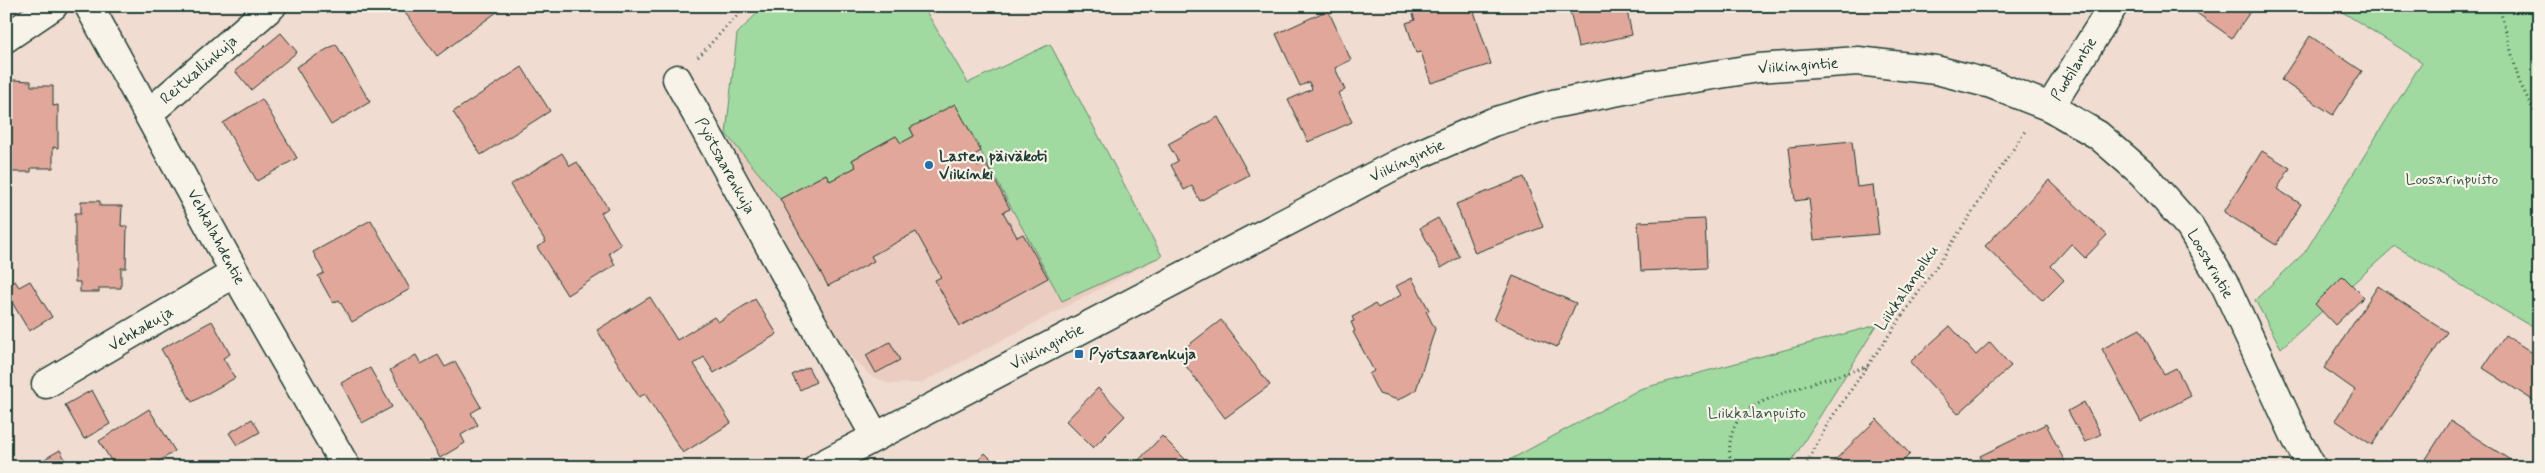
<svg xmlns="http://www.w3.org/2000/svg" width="2545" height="473" viewBox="0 0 2545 473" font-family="Mynerve,sans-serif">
<rect width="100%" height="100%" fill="#f0dcd1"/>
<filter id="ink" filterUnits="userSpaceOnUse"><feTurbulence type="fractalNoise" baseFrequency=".02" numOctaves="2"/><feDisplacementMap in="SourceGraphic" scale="10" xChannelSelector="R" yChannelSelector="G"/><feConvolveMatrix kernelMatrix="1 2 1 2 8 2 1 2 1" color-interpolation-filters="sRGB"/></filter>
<g filter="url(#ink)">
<path fill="#ebccc0" d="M764 6H923L968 83 1050 44 1162 256 921 383 890 384 871 376 847 353 726 134 737 34Z"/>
<g fill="#a0daa0" stroke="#608c6a">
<path d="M764 6H923L968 83 1050 44 1162 256 1062 301 955 104 910 128 914 136 901 143 896 136 852 160 856 167 830 181 826 174 780 199 726 134 737 34Z"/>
<path d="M2333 6H2539V331L2395 246 2281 348 2255 300 2305 252 2422 62Z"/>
<path d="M1877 325 1788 467H1512L1504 463 1640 389Z"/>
</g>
<g fill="#e0a79a" stroke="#1f3d34">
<path d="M400 6H505L437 56Z"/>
<path d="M1410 6H1478L1473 8 1491 64 1431 83 1421 52 1416 53 1406 23 1415 20Z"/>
<path d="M1569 6H1626L1632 35 1578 47Z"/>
<path d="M1748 6H1798V7L1749 12Z"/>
<path d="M2187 6H2254L2232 38Z"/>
<path d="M1328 10 1351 60 1335 68 1345 90 1338 93 1352 122 1308 142 1288 100 1312 89 1309 82 1300 86 1276 34Z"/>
<path d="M281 33 297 52 251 90 235 71Z"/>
<path d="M2310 36 2362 71 2333 115 2281 80Z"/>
<path d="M336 44 370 102 331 125 296 67Z"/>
<path d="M522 67 550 111 481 155 453 112Z"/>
<path d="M13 80 31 81V86H53V106L58 105V148L53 147V168H31V172H12V161H6L7 92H12Z"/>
<path d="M262 99 297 158 257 181 223 123Z"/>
<path d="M955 104 981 151 973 156 978 167 985 162 1010 209 1003 212 1017 237 1023 234 1048 278 960 326 935 280 941 277 916 232 871 256 874 261 828 286 780 199 826 174 830 181 856 167 852 160 896 136 901 143 914 136 910 128Z"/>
<path d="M1218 117 1249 175 1200 201 1192 186 1184 190 1171 165 1178 161 1168 144Z"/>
<path d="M1852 141 1857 187 1873 185 1879 234 1814 240 1809 199 1795 201 1789 147Z"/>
<path d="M2262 151 2290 168 2277 189 2301 204 2276 245 2224 212Z"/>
<path d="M562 153 570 166 577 162 608 208 601 213 621 245 609 253 615 265 567 295 537 247 546 242 510 185Z"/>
<path d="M1524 177 1543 227 1475 253 1456 204Z"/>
<path d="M2049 180 2107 235 2085 258 2071 244 2051 266 2064 280 2043 301 1985 246Z"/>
<path d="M81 201H100V206H122L121 226H127L126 268H121V288H99V292H80V282H75V213H81Z"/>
<path d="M1438 218 1460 257 1441 268 1420 228Z"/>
<path d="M1705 219 1707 268 1641 271 1638 222Z"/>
<path d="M371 220 410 289 352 322 339 300 333 303 318 276 324 273 313 252Z"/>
<path d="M1513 276 1576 303 1557 347 1494 320Z"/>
<path d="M2343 276 2364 297 2335 325 2315 304Z"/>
<path d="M1412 278 1429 310 1426 311 1435 329 1416 390 1398 400 1379 394 1369 374 1374 371 1353 332 1355 331 1351 322 1354 321 1352 317 1375 304 1378 308 1401 295 1396 286Z"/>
<path d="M15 281 19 287 30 281 52 317 29 331 6 292V286Z"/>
<path d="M2378 286 2447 332 2372 445 2335 420 2355 390 2324 368Z"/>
<path d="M650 297 677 340 714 317 718 322 755 299 777 334 714 373 704 357 694 364 731 423 683 453 645 394 639 397 597 330Z"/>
<path d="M1221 320 1270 385 1225 418 1177 354Z"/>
<path d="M212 321 230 354 223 358 235 378 192 402 161 349Z"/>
<path d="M1950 326 1976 355 1990 342 2011 366 1958 414 1910 362Z"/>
<path d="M2140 329 2164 374 2176 368 2191 396 2141 422 2102 349Z"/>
<path d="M2505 335 2539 357V394L2534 401 2483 368Z"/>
<path d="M890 342 900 360 876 373 866 355Z"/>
<path d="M416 355 421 364 438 355 445 367 455 362 481 407 471 413 478 425 461 435 465 443 440 458 390 370Z"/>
<path d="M808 367 816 382 800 390 792 375Z"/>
<path d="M370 368 392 407 362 423 341 383Z"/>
<path d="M1098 388 1125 416 1093 448 1066 421Z"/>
<path d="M92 390 110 424 84 439 65 405Z"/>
<path d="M2084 402 2101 434 2085 442 2068 411Z"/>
<path d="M149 409 175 451 150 467H115L99 441Z"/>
<path d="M252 419 260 432 237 445 229 433Z"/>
<path d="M1877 419 1910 454 1897 467H1828Z"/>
<path d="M2450 421 2521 467H2421Z"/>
<path d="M2046 424 2067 466 1985 467 1980 456Z"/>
<path d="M1162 436 1193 467H1132Z"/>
<path d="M60 450 69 467H31Z"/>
<path d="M985 453 999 467H972Z"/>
<path d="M2222 460 2225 467H2209Z"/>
</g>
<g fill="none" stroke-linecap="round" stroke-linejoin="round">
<g stroke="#1f3d34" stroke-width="31">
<g id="minor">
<path d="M89 6 235 273 346 467"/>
<path d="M6 38 53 6"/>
<path d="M677 79 875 436"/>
<path d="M2050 107 2113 6"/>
<path d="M149 113 272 6"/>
<path d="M46 384 235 273"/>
<path d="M818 467 1399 163 1493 122 1553 104 1650 85 1758 68 1858 61 1936 70 1991 84 2050 107 2098 135 2142 173 2190 227 2226 287 2296 438 2312 467"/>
</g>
</g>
<g stroke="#1f3d34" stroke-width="3" stroke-dasharray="1 4" stroke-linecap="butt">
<path d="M2499 6 2519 81 2539 121"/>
<path d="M698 57 746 6"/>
<path d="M1731 467C1728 448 1729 432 1741 416 1755 397 1842 375 1868 366"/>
<path d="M1805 467 1828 423 1943 257 2025 131"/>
</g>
<use href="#minor" stroke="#f7f3e8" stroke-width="28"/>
</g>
</g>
<g fill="#1f6fb2" stroke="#f7f3e8" stroke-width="2">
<circle cx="929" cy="165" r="5"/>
<rect x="1074" y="349" width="10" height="10" rx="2.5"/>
</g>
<g text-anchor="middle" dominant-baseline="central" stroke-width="4.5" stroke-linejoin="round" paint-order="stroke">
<g font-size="16" fill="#1f3d34" stroke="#f7f3e8">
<text transform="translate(1798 66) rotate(-4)">Viikingintie</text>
<text transform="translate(2074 69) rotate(-58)">Puotilantie</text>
<text transform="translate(199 70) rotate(-41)">Reitkallinkuja</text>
<text transform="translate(1407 161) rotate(-25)">Viikingintie</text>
<text transform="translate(725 166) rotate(61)">Pyötsaarenkuja</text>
<text transform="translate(216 237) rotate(62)">Vehkalahdentie</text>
<text transform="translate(2210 264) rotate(60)">Loosarintie</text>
<text transform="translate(1907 288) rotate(-56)">Liikkalanpolku</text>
<text transform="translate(141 329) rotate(-31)">Vehkakuja</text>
<text transform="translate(1047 347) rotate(-28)">Viikingintie</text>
</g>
<g font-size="16" font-weight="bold" fill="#1f3d34" stroke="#f7f3e8" text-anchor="start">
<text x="939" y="156">Lasten päiväkoti<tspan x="939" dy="18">Viikinki</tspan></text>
<text x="1089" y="354">Pyötsaarenkuja</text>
</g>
<g font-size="16" fill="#395c4a" stroke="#f7f3e8">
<text x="2452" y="179">Loosarinpuisto</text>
<text x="1757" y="413">Liikkalanpuisto</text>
</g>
</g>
<rect width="2545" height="473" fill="none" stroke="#f7f3e8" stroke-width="25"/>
<rect x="12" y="12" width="2520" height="448" fill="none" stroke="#1f3d34" stroke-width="2" filter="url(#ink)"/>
</svg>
